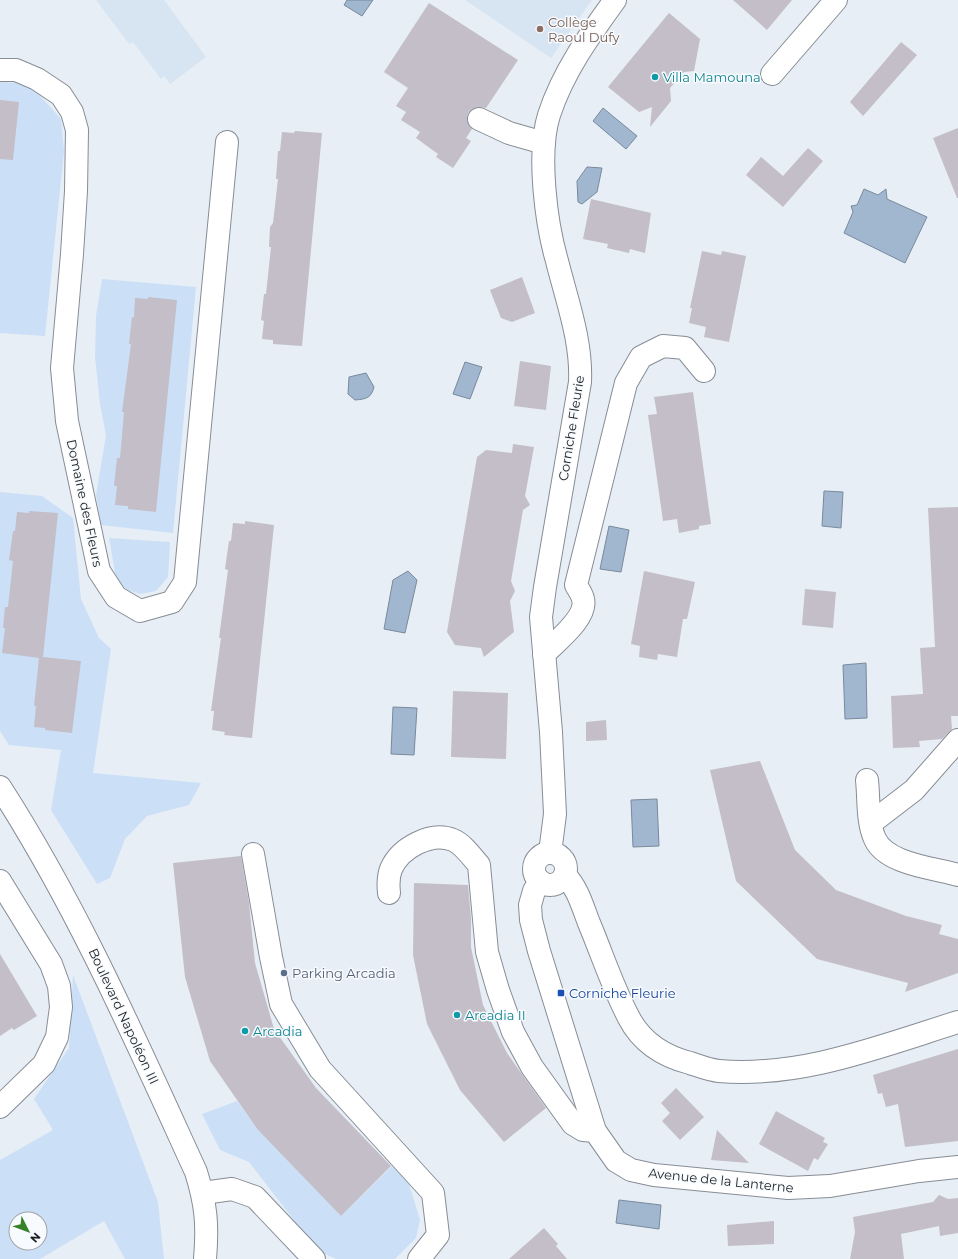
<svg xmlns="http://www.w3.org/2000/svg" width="958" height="1259" viewBox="0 0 958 1259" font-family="Montserrat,sans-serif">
<rect width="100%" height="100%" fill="#e7eef6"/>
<g fill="#d7e4f2">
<path d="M96 0H164L206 57 170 84 164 76 161 79 133 42 129 44Z"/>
<path d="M465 0H592L551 58Z"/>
</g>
<g fill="#cbe0f7" fill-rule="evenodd">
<path d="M0 82 19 83 33 88 61 119 64 151 45 336 0 333Z"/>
<path d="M102 279 196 287 173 533 101 525 96 495 106 435 100 404 95 357 96 316Z"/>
<path d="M0 492 42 496 73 518 81 599 99 638 111 649 93 773 201 783 189 805 147 816 125 839 110 878 97 884 51 810 61 750 9 745 0 731Z"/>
<path d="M109 538 170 542 168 577 156 591 140 594 127 590 116 578Z"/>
<path d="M73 975 158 1202 164 1259H125L104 1221 40 1259H0V1160L53 1130 34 1099 69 1048ZM16 1219H40V1243H16Z"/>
<path d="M237 1101 258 1130 341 1216 392 1166 409 1184 420 1220 416 1238 395 1259H336L325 1254 307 1237 249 1162 220 1150 202 1114Z"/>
</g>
<g fill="#a0b7cf" stroke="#798a9c">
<path d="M347 0H373L362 16 344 5Z"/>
<path d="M603 108 637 136 626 149 593 121Z"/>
<path d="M587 167 602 168 597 192 582 204 578 202 577 181Z"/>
<path d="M864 189 878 195 886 189 887 199 927 217 905 263 844 233 853 212 851 206 857 205Z"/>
<path d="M465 362 482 367 470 399 453 394Z"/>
<path d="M366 373 374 387C371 398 367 399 355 400L348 394 349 377Z"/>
<path d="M824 491 843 492 841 528 822 526Z"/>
<path d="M609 526 629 530 621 572 600 569Z"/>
<path d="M408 571 417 580 405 633 384 629 393 580Z"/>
<path d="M866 663 867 718 845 719 843 665Z"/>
<path d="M393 707 417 708 414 755 391 754Z"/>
<path d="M657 799 659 846 633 847 631 800Z"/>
<path d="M619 1200 661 1205 659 1229 616 1223Z"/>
</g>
<g fill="#c3bec7">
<path d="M733 0H792L767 30Z"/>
<path d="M429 3 518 60 486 108 478 107 472 109 468 113 467 120 472 129 466 138 471 141 453 168 436 157 438 154 416 138 420 132 401 120 406 112 396 106 408 88 384 72Z"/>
<path d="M669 13 700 39 694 71 684 72 670 88 671 101 650 127 652 107 639 112 608 87Z"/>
<path d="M901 42 917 55 863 116 850 102Z"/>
<path d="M0 100 19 102 13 160 0 159Z"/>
<path d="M958 128V198H957L933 138Z"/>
<path d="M295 131 322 133 302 346 273 344V340L262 339 264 321 261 320 264 294H266L271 247H269L270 227 273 223 278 179H276L278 151H280L282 132 294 133Z"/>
<path d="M808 148 823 161 783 207 746 175 761 157 783 176Z"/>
<path d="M591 199 651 213 645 253 630 249 629 253 607 248 608 244 583 239Z"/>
<path d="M702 251 721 255 722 251 746 256 729 342 704 337 706 327 689 323 692 308H690Z"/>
<path d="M522 277 535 313 512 322 501 318 490 290Z"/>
<path d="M148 297 177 300 156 512 128 509V506L115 505 117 486H114L117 458H120L124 412H122L131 344H129L132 317H134L135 298 148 299Z"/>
<path d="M520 361 551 366 546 410 514 406Z"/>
<path d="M693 392 711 524 699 526V529L679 533 677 519 663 521 648 415 657 414 654 397Z"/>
<path d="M513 444 534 447 525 496 530 505 523 510 511 581 515 591 510 601 514 632 484 657 481 648 455 645 447 632 477 457 486 450 512 453Z"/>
<path d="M958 507V716H951L952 729 942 739 919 741 920 747 893 748 891 696 923 694 920 648 935 647 928 508Z"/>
<path d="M29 511 58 513 43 657 81 661 72 733 45 730V728L34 727 36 706H34L39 658 2 653 5 628H3L5 607H8L13 561 9 560 13 531H15L17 512 29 513Z"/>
<path d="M245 521 274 525 252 738 224 735 225 732 212 730 214 711H211L221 638H219L228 570 225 569 229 541H231L233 523 245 524Z"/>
<path d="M644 571 695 582 687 619H683L677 657 658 654 657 660 639 657 640 646 631 644Z"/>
<path d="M805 589 836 592 833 628 802 625Z"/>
<path d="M453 691 508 693 506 759 451 757Z"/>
<path d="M606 720 607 740 586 741V722Z"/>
<path d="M760 761 795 850 836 890 906 916 942 925 939 934 958 939V973L905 992 908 983 817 959 736 881 710 770Z"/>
<path d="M241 856 249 903 255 963 274 1029 316 1088 391 1166 341 1216 258 1130 210 1061 185 977 173 863Z"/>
<path d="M414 883 468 885 471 918V947L483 1005 507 1053 546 1108 504 1142 460 1090 427 1024 413 955Z"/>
<path d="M0 954 37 1016 14 1030 12 1028 0 1036Z"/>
<path d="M958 1049V1141L905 1147 898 1104 886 1107 882 1093 878 1094 873 1075Z"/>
<path d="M676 1088 704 1117 680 1140 662 1121 670 1113 661 1103Z"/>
<path d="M776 1111 825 1138 823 1142 828 1144 818 1160 814 1158 808 1171 759 1144Z"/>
<path d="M717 1130 749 1163 711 1160Z"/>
<path d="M939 1195 948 1199 958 1198V1233L940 1236 939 1226 901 1234 904 1259H850L855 1232 853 1217 933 1202Z"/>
<path d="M774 1221V1244L728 1246 727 1225Z"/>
<path d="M544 1228 558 1244 556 1246 567 1259H509Z"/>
</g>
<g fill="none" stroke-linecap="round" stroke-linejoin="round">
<g stroke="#878d95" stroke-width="24">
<g id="minor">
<path d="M0 70H16L37 79 61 95 72 112 77 130 76 191 72 254 62 368 67 421 99 571 116 597 140 611 172 602 185 582 227 142"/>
<path d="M772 74 836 0"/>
<path d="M479 119 509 133 544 143"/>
<path d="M544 654C557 641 588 617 583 599 582 594 578 589 576 585L626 383 641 357 663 346 685 348 704 371"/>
<path d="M867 780C869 798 867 822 875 839 886 864 934 868 958 875"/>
<path d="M871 823 914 790 958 740"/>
<path d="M253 854 271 957 281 1004 320 1069 433 1193 438 1235 419 1259"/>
<path d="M565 875C578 889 582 905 589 923 602 954 613 988 629 1018 642 1043 663 1056 690 1063 699 1066 709 1070 719 1071 801 1078 881 1046 958 1022"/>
<path d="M0 881 51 964 59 986 61 1007 57 1037 44 1064 0 1107"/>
<path d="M389 893C388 884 388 877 391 869 400 848 431 831 453 840 463 844 472 857 479 865L487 952 498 990 513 1032 532 1067 573 1124 583 1130 595 1131"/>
<path d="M203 1193 232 1189 255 1197 314 1259"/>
</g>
</g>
<g stroke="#878d95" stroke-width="24">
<g id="major">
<path d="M0 787C78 908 136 1041 196 1172 206 1204 208 1225 205 1259"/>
<path d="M550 853 555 814 551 732 541 617 545 587 580 382C582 341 567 301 557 261 546 223 537 153 549 115 563 72 589 36 615 0"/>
<circle cx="550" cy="869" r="16"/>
<path d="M540 881 534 891 530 905 531 920 539 951 595 1131 616 1161 631 1170 654 1175 788 1188 830 1186 919 1171 958 1167"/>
</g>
</g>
<use href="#minor" stroke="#fff" stroke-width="22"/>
<use href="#major" stroke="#fff" stroke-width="22"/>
</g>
<circle fill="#8d6e63" stroke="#f8fbfe" stroke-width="1.5" cx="540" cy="29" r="4"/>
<g fill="#0f9aa8" stroke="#f8fbfe" stroke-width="1.5">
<circle cx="655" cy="77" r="4"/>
<circle cx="457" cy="1015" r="4"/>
<circle cx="245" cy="1031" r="4"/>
</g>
<circle fill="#5c6f8a" stroke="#f8fbfe" stroke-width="1.5" cx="284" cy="973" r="4"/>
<rect fill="#1a4fb4" stroke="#f8fbfe" stroke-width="1.5" x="557" y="989" width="8" height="8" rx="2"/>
<g text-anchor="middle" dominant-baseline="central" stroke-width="3" stroke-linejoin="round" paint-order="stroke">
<g font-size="13" fill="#785e54" stroke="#f8fbfe" text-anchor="start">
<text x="548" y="22">Collège<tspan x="548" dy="15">Raoul Dufy</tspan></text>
</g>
<g font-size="13" fill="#0d838f" stroke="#f8fbfe" text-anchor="start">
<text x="663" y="77">Villa Mamouna</text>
<text x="465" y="1015">Arcadia II</text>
<text x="253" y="1031">Arcadia</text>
</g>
<g font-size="13" fill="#1e2124" stroke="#f8fbfe">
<text transform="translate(571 428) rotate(-81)">Corniche Fleurie</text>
<text transform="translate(85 503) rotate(78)">Domaine des Fleurs</text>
<text transform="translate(124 1016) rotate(65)">Boulevard Napoléon III</text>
<text transform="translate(721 1180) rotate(6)">Avenue de la Lanterne</text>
</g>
<g font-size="13" fill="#4e5e75" stroke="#f8fbfe" text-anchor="start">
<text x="292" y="973">Parking Arcadia</text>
</g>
<g font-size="13" fill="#164399" stroke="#f8fbfe" text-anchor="start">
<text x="569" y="993">Corniche Fleurie</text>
</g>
</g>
<g transform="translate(28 1231) rotate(132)"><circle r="19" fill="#f8fbfe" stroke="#a1a4a7"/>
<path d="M0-3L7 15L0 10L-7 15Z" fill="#378129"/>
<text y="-6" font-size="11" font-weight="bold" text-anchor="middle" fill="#1e2124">N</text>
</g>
</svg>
